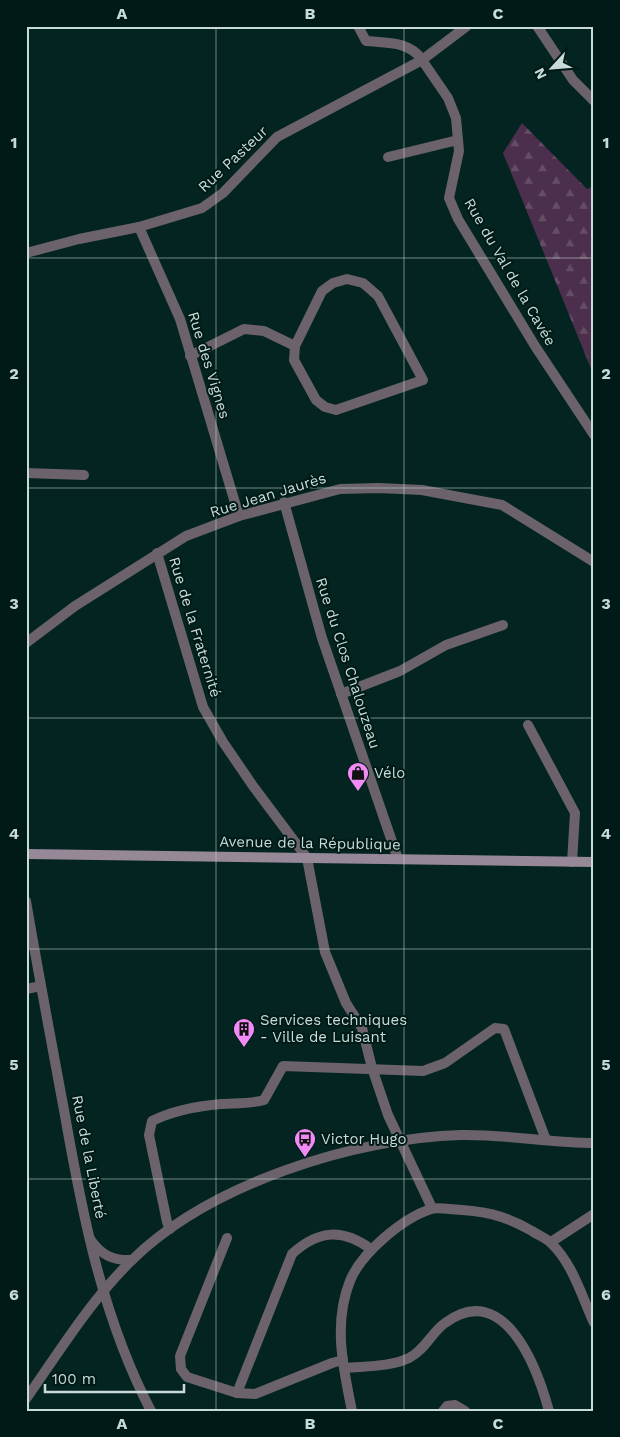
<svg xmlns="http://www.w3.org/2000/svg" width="620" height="1437" viewBox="0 0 620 1437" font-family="'Work Sans',sans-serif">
<defs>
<pattern id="forest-firs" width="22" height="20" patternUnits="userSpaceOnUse" patternTransform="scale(1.25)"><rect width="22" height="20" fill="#4b2f4c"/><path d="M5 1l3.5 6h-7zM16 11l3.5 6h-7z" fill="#644d65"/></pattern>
</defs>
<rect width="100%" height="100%" fill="#032420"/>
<path fill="url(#forest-firs)" d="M522 123 587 189 594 186V376L503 153Z"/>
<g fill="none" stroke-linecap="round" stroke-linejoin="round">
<g stroke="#6b626b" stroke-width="10">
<path d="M537 26 573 80 594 101"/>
<path d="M422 60 448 98 456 118 459 151 449 198 458 219 535 346 594 435"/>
<path d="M388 157 458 140"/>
<path d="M139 227 180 319 239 516"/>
<path d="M347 279 363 283 378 296 423 380 336 410 325 407 316 400 294 360 295 346 322 291 333 283Z"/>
<path d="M190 356 244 329 264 331 295 346"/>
<path d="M26 473 84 475"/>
<path d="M284 502 322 638 398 859"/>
<path d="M157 553 203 707 223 742 253 786 307 858 325 952 346 1003 362 1028 372 1068 388 1115 432 1208"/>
<path d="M26 643 75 606 186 536 239 516 340 489 379 488 422 490 502 505 594 562"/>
<path d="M341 694 400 671 446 645 503 625"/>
<path d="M528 725 575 813 572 862"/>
<path d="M26 989 41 986"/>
<path d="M170 1229 167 1222 149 1135 152 1121C172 1111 199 1106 221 1104 236 1103 250 1104 264 1100L283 1066 423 1071 445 1063 495 1028 504 1029 546 1140"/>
<path d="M227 1238 180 1356 181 1369 187 1377 237 1393 255 1394 332 1363 343 1360"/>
<path d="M90 1239C101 1255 113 1261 132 1260"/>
<path d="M551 1242 594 1214"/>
<path d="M345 1368C366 1366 390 1367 409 1358 425 1350 432 1332 445 1323 504 1279 537 1367 549 1411"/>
<path d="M237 1393 292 1254C319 1229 343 1229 371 1249"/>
<path d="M26 1399C59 1352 90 1301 132 1260 210 1184 354 1138 461 1135 505 1134 550 1143 594 1143"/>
<path d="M352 1411C343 1367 333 1323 350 1281 361 1253 403 1218 431 1209 436 1207 444 1209 449 1209 484 1211 502 1214 532 1231 538 1235 546 1238 551 1243 573 1264 582 1297 594 1323"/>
<path d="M443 1411 447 1406 455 1405 465 1411"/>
</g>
<g stroke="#6b626b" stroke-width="10">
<path d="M358 26 366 41C386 43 410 41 422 60"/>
<path d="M26 253 79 239 139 227 202 208 223 193 277 137 422 60 467 26"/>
<path d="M26 901C38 971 51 1040 64 1110 82 1213 102 1317 151 1411"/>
</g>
<path stroke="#978897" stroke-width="10" d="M26 854 594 862"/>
</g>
<path fill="none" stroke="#c9dbd8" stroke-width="1" stroke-opacity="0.55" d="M216 26V1411M404 26V1411M26 258H594M26 488H594M26 718H594M26 949H594M26 1179H594"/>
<defs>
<g id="shop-pin" transform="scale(1.125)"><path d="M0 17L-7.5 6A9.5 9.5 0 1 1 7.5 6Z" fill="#f08bf6" stroke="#001b17"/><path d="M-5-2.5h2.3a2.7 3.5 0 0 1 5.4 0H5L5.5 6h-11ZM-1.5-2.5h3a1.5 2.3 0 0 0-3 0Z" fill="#111"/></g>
<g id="building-pin" transform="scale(1.125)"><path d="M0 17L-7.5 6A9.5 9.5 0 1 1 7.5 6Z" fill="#f08bf6" stroke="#001b17"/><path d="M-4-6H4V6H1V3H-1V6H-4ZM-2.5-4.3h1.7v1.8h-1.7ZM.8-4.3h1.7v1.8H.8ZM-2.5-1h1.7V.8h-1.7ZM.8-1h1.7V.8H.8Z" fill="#111"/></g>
<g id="bus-pin" transform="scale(1.125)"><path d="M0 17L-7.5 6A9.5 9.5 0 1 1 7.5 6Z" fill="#f08bf6" stroke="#001b17"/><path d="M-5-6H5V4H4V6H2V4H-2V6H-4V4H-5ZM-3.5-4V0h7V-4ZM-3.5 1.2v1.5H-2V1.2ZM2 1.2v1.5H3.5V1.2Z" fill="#111"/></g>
</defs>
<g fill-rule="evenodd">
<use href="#shop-pin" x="358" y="773"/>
<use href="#building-pin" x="244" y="1029"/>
<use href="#bus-pin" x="305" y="1139"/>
</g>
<g text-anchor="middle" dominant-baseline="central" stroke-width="4" stroke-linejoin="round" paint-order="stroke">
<g font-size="15" fill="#c9dbd8" stroke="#001b17">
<text transform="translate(233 159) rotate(-43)">Rue Pasteur</text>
<text transform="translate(510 272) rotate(60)">Rue du Val de la Cavée</text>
<text transform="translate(209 365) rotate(73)">Rue des Vignes</text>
<text transform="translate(268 495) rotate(-17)">Rue Jean Jaurès</text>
<text transform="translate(195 627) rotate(73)">Rue de la Fraternité</text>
<text transform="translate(348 663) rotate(72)">Rue du Clos Chalouzeau</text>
<text transform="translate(310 843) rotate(1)">Avenue de la République</text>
<text transform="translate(89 1157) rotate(79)">Rue de la Liberté</text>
</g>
<g font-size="15" fill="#c9dbd8" stroke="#001b17" text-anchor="start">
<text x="374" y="773">Vélo</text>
<text x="260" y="1020">Services techniques<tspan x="260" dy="17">- Ville de Luisant</tspan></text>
<text x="321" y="1139">Victor Hugo</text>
</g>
</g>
<rect width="620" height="1437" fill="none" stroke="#001b17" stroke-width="55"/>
<g transform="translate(552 68) rotate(244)" stroke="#001b17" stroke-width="4" paint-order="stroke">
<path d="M0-4L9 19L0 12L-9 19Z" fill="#c9dbd8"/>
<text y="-8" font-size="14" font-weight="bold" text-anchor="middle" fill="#c9dbd8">N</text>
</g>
<path d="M45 1384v8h139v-8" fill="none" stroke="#c9dbd8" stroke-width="2.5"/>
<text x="52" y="1384" font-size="15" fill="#c9dbd8" stroke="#001b17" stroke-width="4" paint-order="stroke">100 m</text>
<rect x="28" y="28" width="564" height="1382" fill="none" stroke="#c9dbd8" stroke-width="2"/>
<g font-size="16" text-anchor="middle" font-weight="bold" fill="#c9dbd8">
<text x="122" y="19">A</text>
<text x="310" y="19">B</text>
<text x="498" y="19">C</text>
<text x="14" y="148">1</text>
<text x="606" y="148">1</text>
<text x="14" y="379">2</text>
<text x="606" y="379">2</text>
<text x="14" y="609">3</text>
<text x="606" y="609">3</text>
<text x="14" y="839">4</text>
<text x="606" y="839">4</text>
<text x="14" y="1070">5</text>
<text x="606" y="1070">5</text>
<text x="14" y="1300">6</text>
<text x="606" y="1300">6</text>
<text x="122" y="1429">A</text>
<text x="310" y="1429">B</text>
<text x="498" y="1429">C</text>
</g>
</svg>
